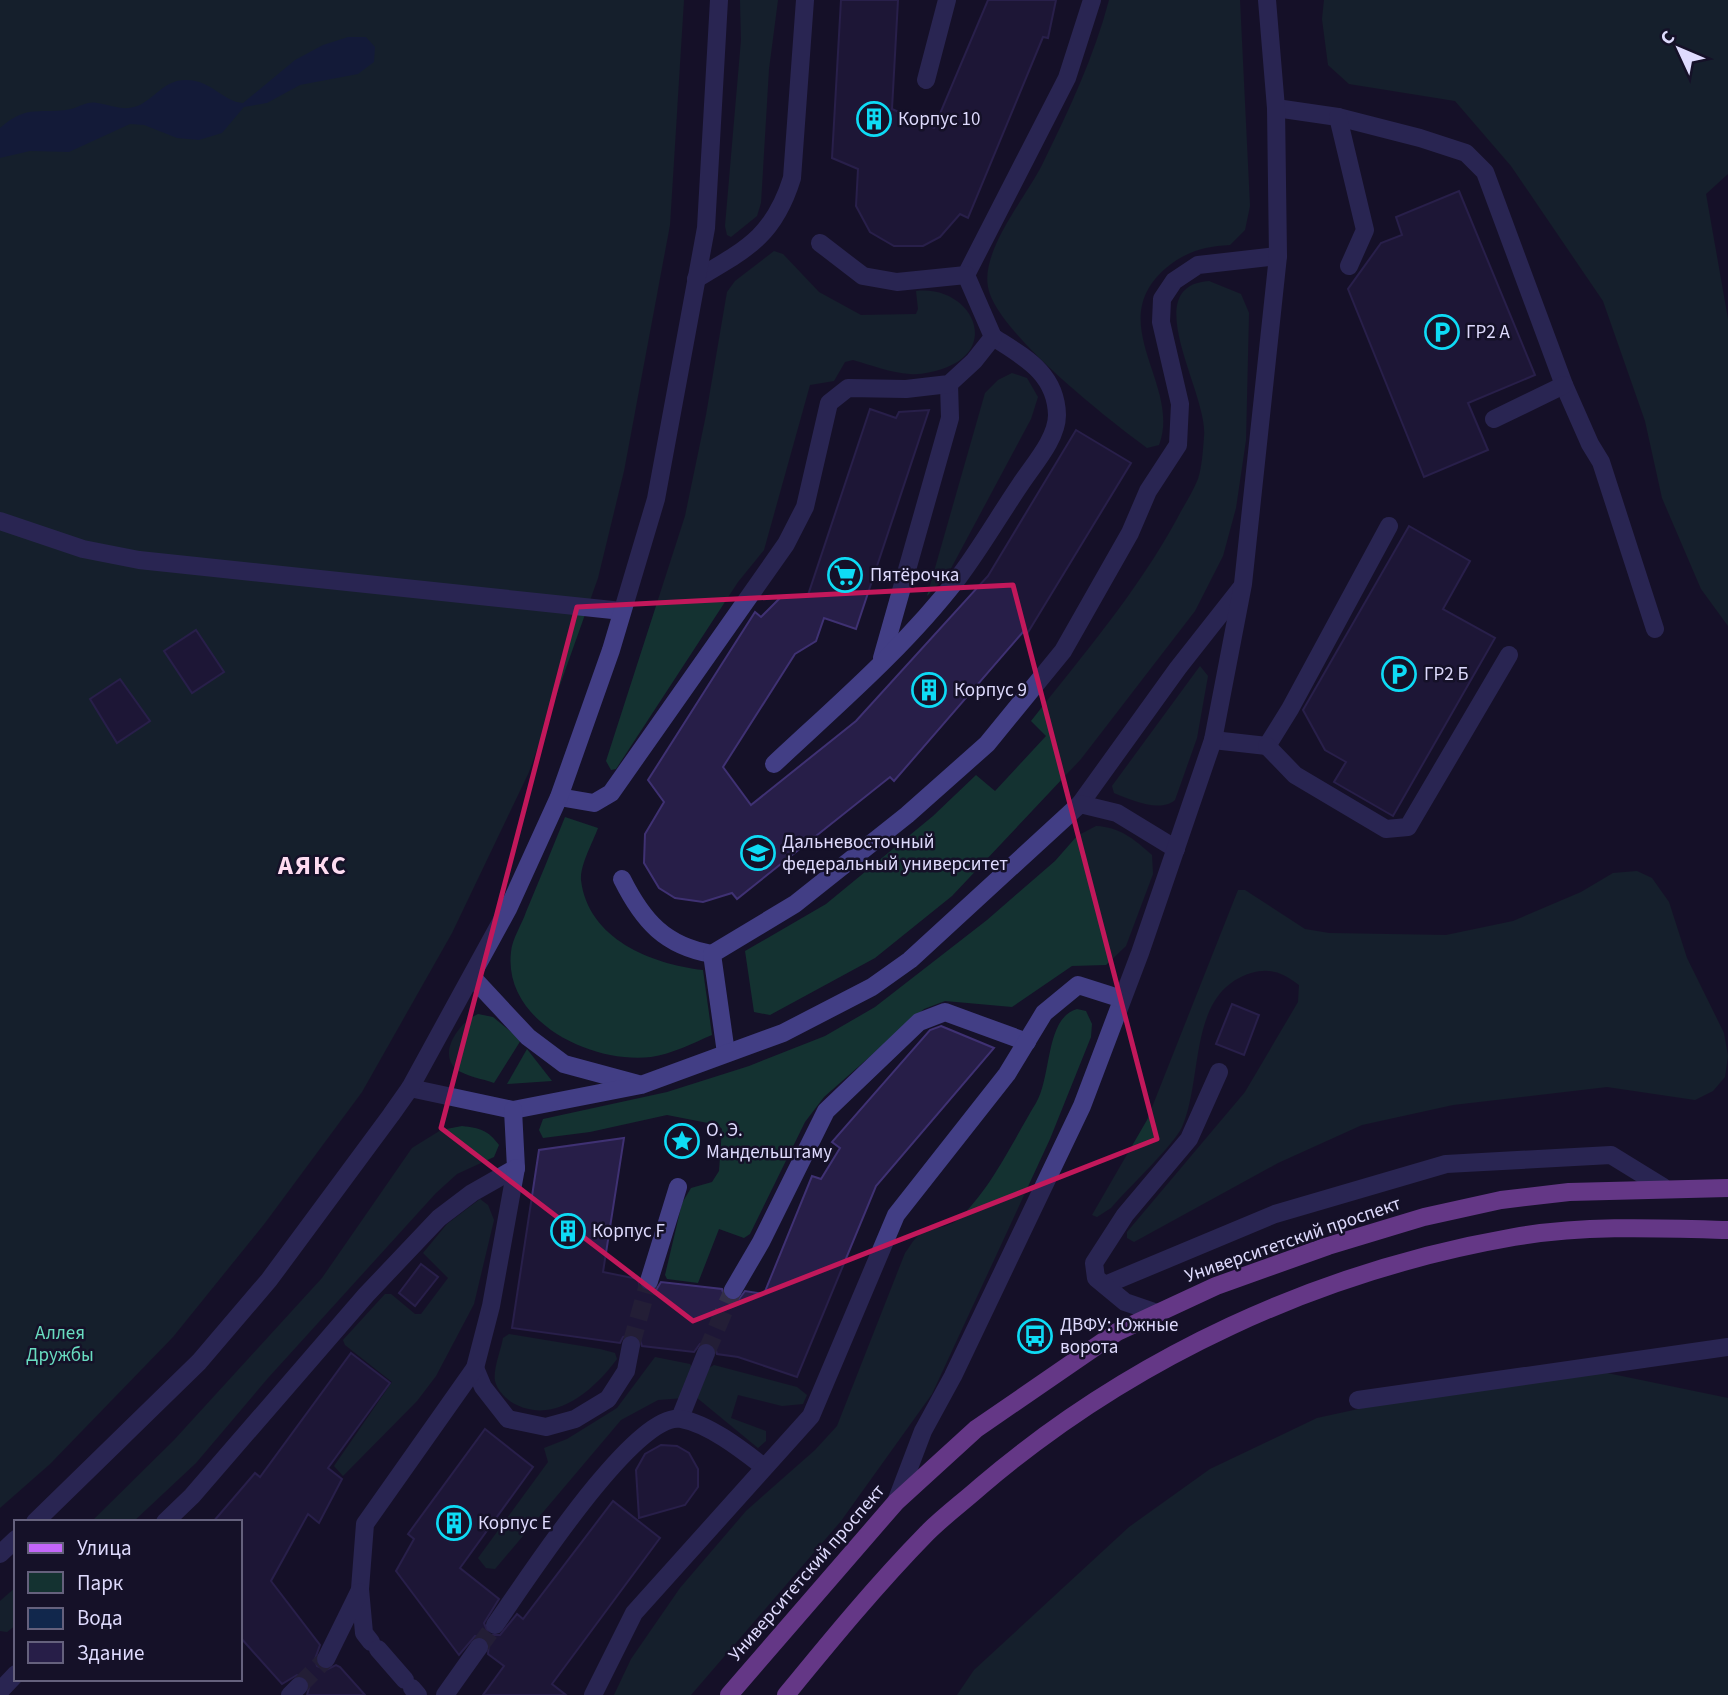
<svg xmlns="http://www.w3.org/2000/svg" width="1728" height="1695" viewBox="0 0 1728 1695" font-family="'Source Sans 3',sans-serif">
<rect width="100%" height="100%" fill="#151128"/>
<g fill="#143231">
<path d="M0 0H684L670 225 624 471 598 578 529 772 452 933 362 1092 265 1223 173 1337 50 1464 0 1508Z"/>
<path d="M740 0H778L769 69 761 203 757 216 731 237 727 235 725 226 741 40Z"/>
<path d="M1109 0H1240L1250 206 1245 230 1230 245C1205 246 1185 252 1166 268 1102 323 1182 385 1159 445L1147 448C1109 420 996 332 988 287 981 249 1027 196 1043 163 1069 110 1094 57 1109 0Z"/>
<path d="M1324 0H1728V174L1706 194 1728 319V626L1701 589 1662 498 1645 421 1603 301 1511 166 1455 101 1349 84 1328 65 1322 19Z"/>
<path d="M774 251 783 254 819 292 861 315 916 314 918 309 916 291C972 285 1002 350 942 369 932 372 921 375 910 374 891 373 871 365 853 360L845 362 834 381 810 385 764 550 738 582 616 769 611 770 606 761 685 516 706 415 727 292 735 281Z"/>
<path d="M1209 281 1241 294 1249 313 1246 440 1236 508 1223 556 1195 611 1081 759 952 896 875 958 770 1015 754 1012 745 951 826 904 933 816 976 775 995 791 1046 736 1031 721C1083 655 1138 591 1178 517 1184 505 1193 492 1198 479 1202 467 1203 450 1204 437 1209 394 1136 286 1209 281Z"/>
<path d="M1012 373 1027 378 1038 397 1031 419 948 574 927 596 985 393 998 380Z"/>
<path d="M1200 666 1208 676 1197 738 1175 800C1160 813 1131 800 1114 793L1112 786Z"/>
<path d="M565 817 598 828C593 842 580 865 581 880 588 939 651 964 703 970L712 1035C693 1043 672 1054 651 1057 591 1064 503 1021 511 952 512 939 522 924 526 912 539 881 552 849 565 817Z"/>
<path d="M1096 826C1120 827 1134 839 1152 855L1153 874 1126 946 1106 965 1072 966 1012 1007 945 1001 924 1009 824 1097 805 1122 750 1234 744 1238 719 1229 698 1283 667 1279 665 1275 682 1203 691 1188 712 1182 719 1171 722 1129 718 1125 667 1115 590 1132 543 1138 539 1130 543 1119 667 1092 749 1066 825 1036 875 1007 987 920 1055 861 1077 836Z"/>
<path d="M1637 871 1652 878 1669 902 1687 958 1724 1033 1728 1056 1725 1077 1713 1091 1695 1100 1607 1087 1453 1105 1362 1125 1278 1163 1134 1242 1127 1238V1232L1245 1092 1298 1002 1299 985C1283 973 1271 967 1251 973 1187 993 1204 1077 1182 1127 1174 1145 1127 1189 1111 1208L1097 1217 1092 1215 1147 1120 1238 890H1245L1305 929 1329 933 1446 935 1513 921 1581 892 1613 873Z"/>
<path d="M1077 1009 1086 1011 1092 1024 1091 1037 1050 1139 932 1394 841 1521 691 1695H614L631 1659 680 1588 746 1511 815 1450 837 1426 905 1253C909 1248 913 1240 918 1236 928 1226 945 1230 957 1220 989 1193 1014 1139 1036 1103 1052 1076 1045 1018 1077 1009Z"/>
<path d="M478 1014 493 1017 521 1040 494 1083C483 1079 465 1076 456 1069 437 1052 461 1021 478 1014Z"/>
<path d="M527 1049 552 1081 507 1084Z"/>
<path d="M462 1126C480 1128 488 1130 499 1145L494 1157 457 1174 436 1193 268 1378 196 1463 133 1522H91L174 1440 322 1278 412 1148 441 1130Z"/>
<path d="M480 1199 488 1205 494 1220 474 1304 436 1376 417 1401 343 1476 334 1466 392 1382 345 1345 343 1340 385 1294H391L415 1314H421L448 1278 423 1253 447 1224Z"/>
<path d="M509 1334 600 1349 615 1353 617 1359C595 1389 556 1424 517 1405 508 1401 498 1392 495 1381 493 1369 501 1350 503 1338Z"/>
<path d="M655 1357 690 1364 694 1371 684 1398 658 1400 621 1420 495 1569 486 1568 478 1558 548 1462 544 1448 567 1439 617 1408Z"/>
<path d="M714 1365 797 1387 807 1395 803 1404 782 1406 738 1395 731 1418 766 1431V1441L758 1448 696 1397 709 1368Z"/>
<path d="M1607 1373 1728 1398V1695H957L974 1670 1129 1527 1210 1469 1317 1418 1469 1385Z"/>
<path d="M16 1587V1625L7 1632 0 1631V1601Z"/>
</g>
<path fill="#11274c" d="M348 37H366L375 47 374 62 358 74 300 85 267 103 244 107 222 133 199 140 177 138 144 125 130 124 69 152 30 151 0 158V128C28 103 41 115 71 109 80 107 87 101 97 103 107 104 118 109 129 108 151 106 161 80 185 80 211 79 223 102 243 103L295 60 323 45Z"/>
<g fill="#271e48" stroke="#3f3173" stroke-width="2">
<path d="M841 0H898L892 109 934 128 988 0H1056L1048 38 1043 37 968 218 960 214 940 237 923 246H894L870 232 856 206 858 169 832 158Z"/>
<path d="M1459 191 1535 375 1468 403 1488 450 1424 477 1348 289 1381 243 1402 235 1396 217Z"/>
<path d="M870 409 896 418 899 412 929 410 856 629 824 618 816 641 795 654 723 767 751 805 856 721 988 576 1076 430 1131 463 1027 634 1023 632 894 781 890 777 737 899 732 893 703 902 675 898 659 888 644 863 645 834 664 802 648 780 755 612 761 617 780 598 808 595Z"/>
<path d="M1409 526 1470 561 1443 609 1495 638 1393 816 1334 782 1346 762 1325 750 1303 710Z"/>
<path d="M196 630 224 672 192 693 164 651Z"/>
<path d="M120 679 150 721 117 743 90 699Z"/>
<path d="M1232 1004 1259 1015 1244 1055 1216 1044Z"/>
<path d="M941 1026 994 1048 876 1186 797 1377 738 1357 717 1354 715 1347 710 1342 700 1344 694 1352 642 1346 639 1337 632 1334 623 1337 620 1343 512 1328 539 1150 624 1138 603 1272 638 1279 640 1288 646 1292 656 1290 661 1282 722 1289 724 1296 732 1301 739 1299 745 1291 764 1294 812 1176 821 1179 840 1148 832 1142 930 1030Z"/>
<path d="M421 1264 438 1277 415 1306 399 1293Z"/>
<path d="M351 1353 390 1383 328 1468 342 1479 319 1523 308 1514 271 1581 320 1645 315 1659 317 1666 326 1670 336 1665 340 1667 365 1695H307L310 1684 306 1678 297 1675 282 1684 240 1637V1522H213L255 1473 260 1477Z"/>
<path d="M485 1429 533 1467 460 1568 499 1599 484 1623 489 1635H500L517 1614 523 1619 613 1501 660 1538 552 1684 566 1695H483L504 1666 488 1654 489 1642 485 1637 475 1636 459 1655 396 1571 414 1539 408 1534Z"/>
<path d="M661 1445 677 1446 689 1453 698 1469V1487L685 1505 639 1518 636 1470 645 1454Z"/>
</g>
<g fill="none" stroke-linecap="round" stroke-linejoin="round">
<g stroke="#332f48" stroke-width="18" stroke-dasharray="18 9" stroke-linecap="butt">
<path d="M631 1345 649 1281"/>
<path d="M706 1353 733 1290"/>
<path d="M479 1647 495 1625"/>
<path d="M299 1686 326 1659"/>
</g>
<g stroke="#423e85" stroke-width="18">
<path d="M926 80 947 0"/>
<path d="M1276 108 1338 117 1420 138 1466 153 1485 172 1564 385 1590 444 1601 462 1655 629"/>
<path d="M1338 117 1365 230 1349 266"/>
<path d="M966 275 1067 78 1092 0"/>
<path d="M696 279C747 249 774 236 792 178L805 0"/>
<path d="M1494 419 1564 385"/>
<path d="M0 521 83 549 139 560 622 611"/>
<path d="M882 658 950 418 949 384"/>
<path d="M1213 740 1267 746 1290 709 1389 526"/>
<path d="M1267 746 1295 775 1386 829 1408 827 1509 655"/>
<path d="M774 764C837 705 905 647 958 578 980 549 999 516 1020 485 1033 465 1057 439 1057 415 1056 373 1024 357 993 337"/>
<path d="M559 797 594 803 611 793 786 544 805 507 829 403 848 388 906 389 949 384 974 361 993 337 966 275 897 282 863 276 820 243"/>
<path d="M1080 804 1178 668 1241 588"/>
<path d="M622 879C643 921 665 946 712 954"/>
<path d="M472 977 528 1037 564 1064 638 1084"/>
<path d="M726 1053 712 954 795 904 907 815 987 744 1063 651 1130 533 1148 491 1178 445 1180 404 1161 322 1162 299 1174 281 1198 265 1278 256"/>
<path d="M410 1088 513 1110 641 1085 783 1033 872 987 910 960 1080 804 1117 813 1176 849"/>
<path d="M649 1281 678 1187"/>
<path d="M1105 1285 1275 1214 1446 1164 1611 1155 1663 1187"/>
<path d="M733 1290 761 1242 826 1111 919 1022 945 1012 1027 1042"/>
<path d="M1157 1313 1125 1302 1096 1278 1094 1263 1125 1215 1189 1139 1219 1072"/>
<path d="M475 1368 483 1387 508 1419 546 1427 575 1419 608 1399 626 1371 631 1345"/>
<path d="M1358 1400 1728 1347"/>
<path d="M680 1418 706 1353"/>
<path d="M896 1502 923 1431 953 1376 1082 1106 1140 953 1213 740 1243 584 1278 256 1276 108 1267 0"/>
<path d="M35 1522 199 1362 269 1280 391 1115 410 1088 508 909 559 797 611 650 656 499 706 228 719 0"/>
<path d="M165 1522 192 1496 366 1295 439 1218 472 1193 516 1168 513 1110"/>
<path d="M0 1554 16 1539"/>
<path d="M495 1625C522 1587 635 1410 681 1419 709 1424 742 1450 764 1467"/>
<path d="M371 1642 364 1633 360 1589 365 1524 475 1368 491 1306 516 1168"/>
<path d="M378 1649 405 1680"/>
<path d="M326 1659 359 1592"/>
<path d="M412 1688 418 1695"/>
<path d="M0 1691 16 1674"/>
<path d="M290 1695 299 1686"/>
<path d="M445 1695 479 1647"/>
<path d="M593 1695 634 1613 811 1416 896 1215 1007 1074 1044 1013 1078 985 1122 999"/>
</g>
<g stroke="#c366f9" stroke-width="18">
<path d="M729 1695 896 1502 976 1429 1117 1332 1216 1286 1328 1246 1424 1217 1501 1200 1569 1192 1728 1188"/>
<path d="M786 1695C831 1640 877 1584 927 1533 944 1516 963 1502 981 1486 1131 1358 1318 1271 1514 1237 1584 1225 1657 1228 1728 1230"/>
</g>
</g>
<path d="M0 0H1728V1695H0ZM1013 585 1157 1139 693 1321 441 1128 577 607Z" fill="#151128" fill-opacity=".55" fill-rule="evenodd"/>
<path fill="none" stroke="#c2185b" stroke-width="5" stroke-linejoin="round" d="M1013 585 1157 1139 693 1321 441 1128 577 607Z"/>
<defs>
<g id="building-ring" transform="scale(1.75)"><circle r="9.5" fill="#151128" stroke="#0edbf5" stroke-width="1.5"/><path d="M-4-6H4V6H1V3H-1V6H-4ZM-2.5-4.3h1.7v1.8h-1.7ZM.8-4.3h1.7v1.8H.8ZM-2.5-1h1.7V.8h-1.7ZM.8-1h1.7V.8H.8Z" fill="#0edbf5"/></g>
<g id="parking-ring" transform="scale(1.75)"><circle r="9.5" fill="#151128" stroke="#0edbf5" stroke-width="1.5"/><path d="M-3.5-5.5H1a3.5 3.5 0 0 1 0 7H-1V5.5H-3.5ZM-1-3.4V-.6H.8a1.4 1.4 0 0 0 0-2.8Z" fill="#0edbf5"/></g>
<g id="supermarket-ring" transform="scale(1.75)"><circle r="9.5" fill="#151128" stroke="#0edbf5" stroke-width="1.5"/><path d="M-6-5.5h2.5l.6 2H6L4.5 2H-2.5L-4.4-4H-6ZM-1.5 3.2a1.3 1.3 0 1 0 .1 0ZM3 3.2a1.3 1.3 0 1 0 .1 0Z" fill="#0edbf5"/></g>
<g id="university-ring" transform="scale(1.75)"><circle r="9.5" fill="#151128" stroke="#0edbf5" stroke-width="1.5"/><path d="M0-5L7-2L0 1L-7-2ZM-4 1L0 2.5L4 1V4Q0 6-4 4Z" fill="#0edbf5"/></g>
<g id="sight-ring" transform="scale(1.75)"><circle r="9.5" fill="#151128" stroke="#0edbf5" stroke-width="1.5"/><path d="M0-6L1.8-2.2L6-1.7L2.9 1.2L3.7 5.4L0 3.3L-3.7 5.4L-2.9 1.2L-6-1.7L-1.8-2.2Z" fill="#0edbf5"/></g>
<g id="bus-ring" transform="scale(1.75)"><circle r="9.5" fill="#151128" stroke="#0edbf5" stroke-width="1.5"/><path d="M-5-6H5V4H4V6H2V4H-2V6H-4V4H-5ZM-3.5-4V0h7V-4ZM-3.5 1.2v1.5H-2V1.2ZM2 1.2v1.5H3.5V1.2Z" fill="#0edbf5"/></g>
</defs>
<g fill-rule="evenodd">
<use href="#building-ring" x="874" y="119"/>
<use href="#parking-ring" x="1442" y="332"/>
<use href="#supermarket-ring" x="845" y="575"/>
<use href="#parking-ring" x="1399" y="674"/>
<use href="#building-ring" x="929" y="690"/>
<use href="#university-ring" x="758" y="853"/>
<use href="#sight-ring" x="682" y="1141"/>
<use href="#building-ring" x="568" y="1231"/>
<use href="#bus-ring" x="1035" y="1336"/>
<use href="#building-ring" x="454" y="1523"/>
</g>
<g text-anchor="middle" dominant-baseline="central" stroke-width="5" stroke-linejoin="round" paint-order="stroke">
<g font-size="19" fill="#dedafd" stroke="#151128" text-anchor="start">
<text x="898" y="119">Корпус 10</text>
<text x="1466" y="332">ГР2 А</text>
<text x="870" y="575">Пятёрочка</text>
<text x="1424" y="674">ГР2 Б</text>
<text x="954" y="690">Корпус 9</text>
<text x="782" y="842">Дальневосточный<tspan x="782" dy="22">федеральный университет</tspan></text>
<text x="706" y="1130">О. Э.<tspan x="706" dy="22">Мандельштаму</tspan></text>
<text x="592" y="1231">Корпус F</text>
<text x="1060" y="1325">ДВФУ: Южные<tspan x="1060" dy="22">ворота</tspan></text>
<text x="478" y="1523">Корпус E</text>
</g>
<g font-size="19" fill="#dedafd" stroke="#151128">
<text transform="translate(1293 1240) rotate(-19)">Университетский проспект</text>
<text transform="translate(807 1573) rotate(-49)">Университетский проспект</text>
</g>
<g font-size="19" fill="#68dcc0" stroke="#151128">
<text x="60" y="1333">Аллея<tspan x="60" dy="22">Дружбы</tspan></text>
</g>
<g font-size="26" font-weight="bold" letter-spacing="2" fill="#fedcf1" stroke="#151128">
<text x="313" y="865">АЯКС</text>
</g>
</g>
<rect x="14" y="1520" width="228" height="161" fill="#151128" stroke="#65617d" stroke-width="2"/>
<rect x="28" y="1543" width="35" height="10" fill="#c366f9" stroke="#65617d" stroke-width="2"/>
<text x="77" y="1555" font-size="21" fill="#dedafd">Улица</text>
<rect x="28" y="1572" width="35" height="21" fill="#143231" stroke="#65617d" stroke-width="2"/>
<text x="77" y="1590" font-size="21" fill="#dedafd">Парк</text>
<rect x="28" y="1608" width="35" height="21" fill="#11274c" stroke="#65617d" stroke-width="2"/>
<text x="77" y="1625" font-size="21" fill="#dedafd">Вода</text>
<rect x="28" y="1642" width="35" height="21" fill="#271e48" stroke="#65617d" stroke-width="2"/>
<text x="77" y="1660" font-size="21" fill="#dedafd">Здание</text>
<g transform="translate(1679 49) rotate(314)" stroke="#151128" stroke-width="5" paint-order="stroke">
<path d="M0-5L12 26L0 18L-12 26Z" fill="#dedafd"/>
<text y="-10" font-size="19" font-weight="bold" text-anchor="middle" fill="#dedafd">С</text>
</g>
</svg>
